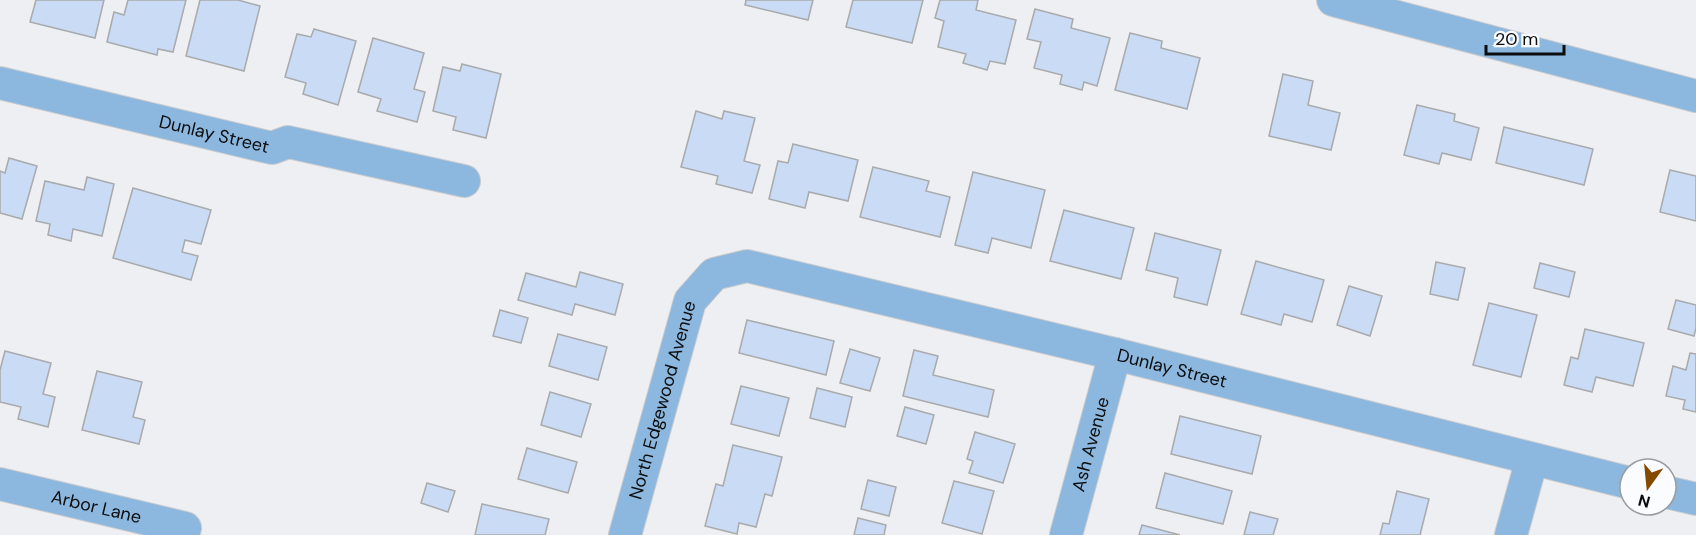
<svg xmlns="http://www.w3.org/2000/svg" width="1696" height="535" viewBox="0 0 1696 535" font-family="'DM Sans',sans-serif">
<rect width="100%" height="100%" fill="#edeff2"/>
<g fill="#cadbf5" stroke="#a8aaac" stroke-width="1.5">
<path d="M36 0H104L95 38 30 22Z"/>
<path d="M128 0H186L173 52 158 49 157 55 107 42 114 12 124 15Z"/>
<path d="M200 0H238L260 6 244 71 186 56Z"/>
<path d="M746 0H813L808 20 745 5Z"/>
<path d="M853 0H923L912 43 846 27Z"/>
<path d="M940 0H978L976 10 1016 20 1005 64 990 61 987 70 963 63 966 54 938 47 944 21 935 18Z"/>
<path d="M1035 9 1073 19 1071 28 1110 38 1097 86 1084 82 1082 90 1060 84 1062 75 1034 68 1041 42 1027 39Z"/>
<path d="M314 29 356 41 338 105 303 94 306 83 285 77 297 34 311 37Z"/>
<path d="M1130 33 1162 41 1161 48 1200 58 1187 109 1115 90Z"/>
<path d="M373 38 424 53 414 89 425 92 417 122 377 111 381 99 358 92Z"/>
<path d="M462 64 501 74 486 138 453 130 456 117 433 111 443 67 460 71Z"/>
<path d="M1283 74 1313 81 1308 105 1340 113 1331 150 1269 136Z"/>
<path d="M1417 105 1455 114 1454 121 1479 128 1471 160 1442 153 1439 164 1404 155Z"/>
<path d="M696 111 722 119 724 111 755 118 744 161 760 165 752 193 716 184 718 176 681 167Z"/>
<path d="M1504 127 1593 149 1584 185 1496 163Z"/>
<path d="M793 144 858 160 848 201 809 192 805 208 769 199 778 161 788 163Z"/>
<path d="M9 158 37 166 22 219 0 213V171L5 173Z"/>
<path d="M873 167 929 181 926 191 950 197 940 237 860 217Z"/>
<path d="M1670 170 1696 176V221L1660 212Z"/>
<path d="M973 172 1045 190 1031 248 992 238 988 253 955 245Z"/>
<path d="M87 177 114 184 102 236 73 229 71 241 48 235 50 224 36 221 45 181 84 190Z"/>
<path d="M133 188 211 210 201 244 185 240 182 252 198 256 191 280 113 258Z"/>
<path d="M1064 210 1134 228 1121 279 1050 261Z"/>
<path d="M1155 233 1221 250 1207 305 1174 297 1178 278 1146 270Z"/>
<path d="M1256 261 1324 280 1312 322 1284 314 1281 325 1241 314Z"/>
<path d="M1436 262 1465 268 1458 300 1430 294Z"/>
<path d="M1540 263 1575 272 1569 297 1534 288Z"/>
<path d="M580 272 623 284 615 315 575 304 572 315 518 300 526 273 576 287Z"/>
<path d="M1349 286 1382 296 1370 336 1337 325Z"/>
<path d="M1676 300 1696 305V328L1694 336 1668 329Z"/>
<path d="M1489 303 1537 315 1521 377 1473 365Z"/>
<path d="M500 310 528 318 521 343 493 336Z"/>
<path d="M747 320 834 341 826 375 739 353Z"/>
<path d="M1585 329 1644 343 1633 386 1596 377 1592 392 1564 385 1571 357 1578 359Z"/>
<path d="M558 334 607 347 598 380 549 366Z"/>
<path d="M850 349 880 358 870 391 840 383Z"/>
<path d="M914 350 938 356 933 375 994 390 988 417 903 396Z"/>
<path d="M5 351 51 363 43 394 55 397 48 427 18 419 21 407 0 402V370Z"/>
<path d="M1690 353 1696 354V412L1683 409 1685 400 1666 396 1673 366 1686 370Z"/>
<path d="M97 371 142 382 133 417 145 420 139 444 82 430Z"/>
<path d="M741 386 789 398 779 436 731 424Z"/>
<path d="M817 388 852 397 845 427 810 418Z"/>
<path d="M550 392 591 404 581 437 541 425Z"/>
<path d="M905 407 934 415 926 444 897 436Z"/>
<path d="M1180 416 1261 436 1252 474 1171 454Z"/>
<path d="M975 432 1015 444 1003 483 969 473 973 461 967 459Z"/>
<path d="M733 445 782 457 772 496 765 494 756 527 739 523 737 534 705 526 716 484 723 486Z"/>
<path d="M527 448 577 462 568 493 518 479Z"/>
<path d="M1165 473 1232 491 1223 524 1156 508Z"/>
<path d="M868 480 896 487 889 516 861 509Z"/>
<path d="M954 481 994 491 982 534 942 523Z"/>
<path d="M427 483 455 491 448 512 421 503Z"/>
<path d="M1397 491 1429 499 1420 535H1380L1383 523 1389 524Z"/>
<path d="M482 504 549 519 545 535H475Z"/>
<path d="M1250 512 1278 519 1273 535H1244Z"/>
<path d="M858 518 886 525 884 535H854Z"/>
<path d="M1142 525 1180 535H1139Z"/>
</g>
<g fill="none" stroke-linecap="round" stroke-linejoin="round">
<g stroke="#c9cbce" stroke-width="34">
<g id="minor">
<path d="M1333 0 1696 96"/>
<path id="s1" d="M0 83 272 148 288 142 464 181"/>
<path id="s2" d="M0 484 185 528 183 535"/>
<path d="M1666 492 1696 499"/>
<path id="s3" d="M625 535 690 301 714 274 747 266 1115 354 1630 483"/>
<path id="s4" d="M1066 535 1115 354"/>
<path d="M1511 535 1532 459"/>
</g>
</g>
<use href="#minor" stroke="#8cb7de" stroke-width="32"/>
</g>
<g text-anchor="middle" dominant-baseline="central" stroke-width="4.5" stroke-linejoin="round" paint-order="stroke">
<g font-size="18" fill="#0c0d0e" stroke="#fbfcff">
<text stroke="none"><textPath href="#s1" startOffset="220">Dunlay Street</textPath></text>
<text stroke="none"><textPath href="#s3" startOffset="750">Dunlay Street</textPath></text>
<text stroke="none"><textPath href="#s3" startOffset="140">North Edgewood Avenue</textPath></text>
<text stroke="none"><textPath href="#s4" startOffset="94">Ash Avenue</textPath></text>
<text stroke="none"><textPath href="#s2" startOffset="99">Arbor Lane</textPath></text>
</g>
</g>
<g transform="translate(1648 487) rotate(195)"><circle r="28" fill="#fbfcff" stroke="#9b9c9f" stroke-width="1.5"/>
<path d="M0-4.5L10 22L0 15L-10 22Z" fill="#844a00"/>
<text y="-9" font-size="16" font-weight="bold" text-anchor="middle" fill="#0c0d0e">N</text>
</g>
<path d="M1486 45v9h78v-9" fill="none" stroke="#0c0d0e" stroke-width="3"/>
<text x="1495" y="45" font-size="18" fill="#0c0d0e" stroke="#fbfcff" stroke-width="4.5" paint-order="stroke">20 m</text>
</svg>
